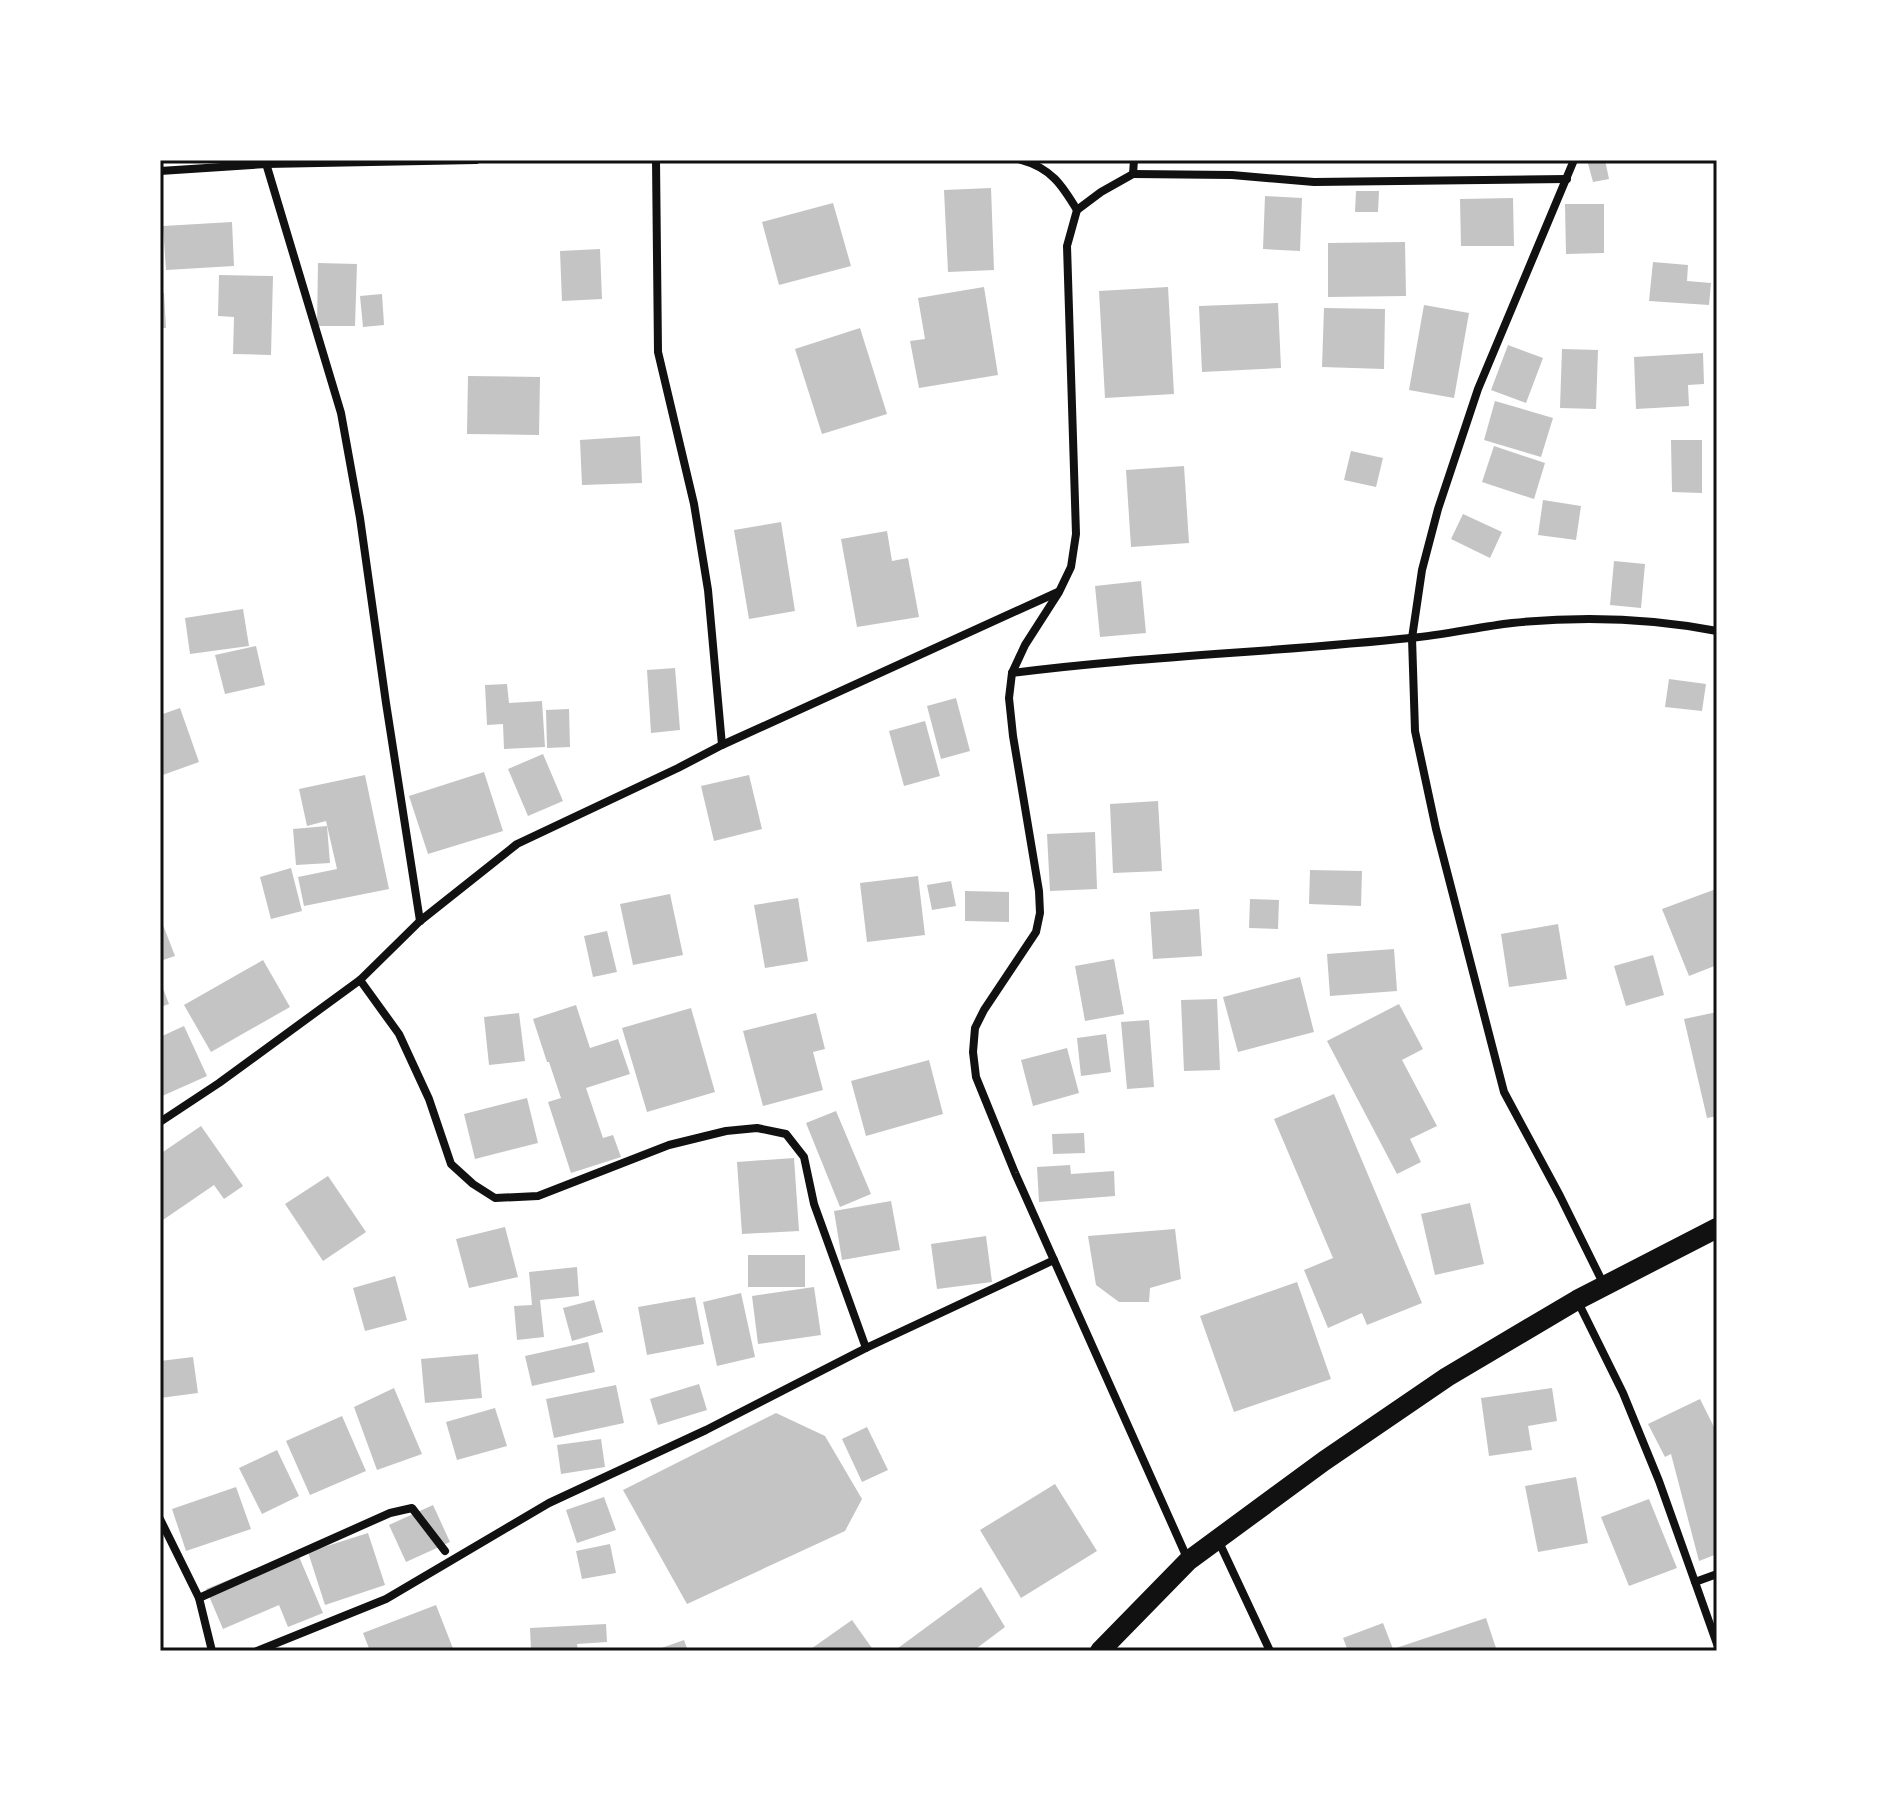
<svg xmlns="http://www.w3.org/2000/svg" width="1877" height="1811" viewBox="0 0 1877 1811" font-family="'Asap Condensed',sans-serif">
<rect width="100%" height="100%" fill="#fff"/>
<g fill="#c4c4c4">
<path d="M1587 160H1605L1609 179 1593 182Z"/>
<path d="M991 188 994 270 948 272 944 190Z"/>
<path d="M1356 191H1379L1378 212H1355Z"/>
<path d="M1265 196 1302 198 1300 251 1263 249Z"/>
<path d="M1513 198 1514 246H1461L1460 199Z"/>
<path d="M833 203 851 266 779 285 762 222Z"/>
<path d="M1565 204H1604V253L1566 254Z"/>
<path d="M232 222 234 266 166 270 163 226Z"/>
<path d="M1405 242 1406 296 1328 297V243Z"/>
<path d="M600 249 602 299 562 301 560 251Z"/>
<path d="M1653 262 1688 265 1687 281 1711 283 1709 305 1649 301Z"/>
<path d="M318 263 357 264 355 326H317Z"/>
<path d="M219 275 273 276 271 355 233 354 234 317 218 316Z"/>
<path d="M984 287 998 375 919 388 910 341 925 339 918 298Z"/>
<path d="M1168 287 1174 394 1105 398 1099 291Z"/>
<path d="M160 293H164L166 328H160Z"/>
<path d="M382 294 384 325 363 327 360 296Z"/>
<path d="M1278 303 1281 368 1202 372 1199 306Z"/>
<path d="M1424 305 1469 313 1454 398 1409 390Z"/>
<path d="M1324 308 1385 309 1384 369 1322 367Z"/>
<path d="M860 328 887 414 822 434 795 349Z"/>
<path d="M1508 345 1543 358 1526 403 1491 390Z"/>
<path d="M1562 349 1598 350 1596 409 1560 408Z"/>
<path d="M1703 353 1704 384 1688 385 1689 406 1636 409 1634 357Z"/>
<path d="M468 376 540 377 539 435 467 434Z"/>
<path d="M1495 401 1553 418 1541 457 1484 440Z"/>
<path d="M640 436 642 483 582 485 580 440Z"/>
<path d="M1671 440H1702V493L1672 492Z"/>
<path d="M1494 446 1545 463 1534 499 1482 482Z"/>
<path d="M1351 451 1383 458 1376 487 1344 480Z"/>
<path d="M1184 466 1189 543 1131 547 1126 470Z"/>
<path d="M1543 500 1581 506 1576 540 1538 535Z"/>
<path d="M1463 514 1502 532 1490 558 1451 539Z"/>
<path d="M781 522 795 611 749 619 734 530Z"/>
<path d="M887 531 892 561 908 558 919 617 857 627 841 539Z"/>
<path d="M1614 561 1645 564 1641 608 1610 605Z"/>
<path d="M1141 581 1146 633 1100 637 1095 586Z"/>
<path d="M243 609 249 646 190 654 185 618Z"/>
<path d="M256 646 265 685 225 694 215 655Z"/>
<path d="M675 668 680 730 651 733 647 670Z"/>
<path d="M1669 679 1706 684 1702 711 1665 707Z"/>
<path d="M507 684 509 703 542 701 545 747 504 749 503 724 487 725 485 685Z"/>
<path d="M956 698 970 751 941 759 927 706Z"/>
<path d="M180 708 199 762 160 776V715Z"/>
<path d="M569 709 570 747 547 748 546 710Z"/>
<path d="M925 721 940 776 904 786 889 731Z"/>
<path d="M543 754 563 801 528 816 508 769Z"/>
<path d="M484 772 503 831 428 854 409 796Z"/>
<path d="M365 775 389 889 304 906 298 877 337 869 326 821 307 826 299 789Z"/>
<path d="M749 775 762 829 714 841 701 786Z"/>
<path d="M1158 801 1162 871 1113 873 1110 804Z"/>
<path d="M327 826 330 863 296 865 293 829Z"/>
<path d="M1095 832 1097 889 1050 891 1047 834Z"/>
<path d="M291 868 302 911 271 919 260 877Z"/>
<path d="M1310 870 1362 871 1361 906 1309 904Z"/>
<path d="M918 876 925 935 867 942 860 883Z"/>
<path d="M951 881 956 906 932 910 927 885Z"/>
<path d="M1716 889 1717 965 1689 976 1662 909Z"/>
<path d="M965 891 1009 892V922L965 921Z"/>
<path d="M670 894 683 955 633 965 620 904Z"/>
<path d="M798 898 808 961 765 968 754 905Z"/>
<path d="M1250 899 1279 900 1278 929 1249 928Z"/>
<path d="M1199 909 1202 956 1153 959 1150 912Z"/>
<path d="M160 917 175 956 160 961Z"/>
<path d="M1558 924 1567 979 1509 987 1501 934Z"/>
<path d="M607 931 617 972 593 977 584 936Z"/>
<path d="M1394 949 1397 991 1330 996 1327 954Z"/>
<path d="M1653 955 1664 995 1626 1006 1614 966Z"/>
<path d="M1114 959 1124 1014 1085 1021 1075 966Z"/>
<path d="M263 960 290 1007 211 1052 184 1005Z"/>
<path d="M1300 977 1314 1032 1238 1052 1223 997Z"/>
<path d="M160 981 169 1004 160 1007Z"/>
<path d="M1217 999 1220 1070 1184 1071 1181 1000Z"/>
<path d="M1399 1004 1423 1049 1402 1060 1437 1126 1410 1139 1421 1162 1397 1174 1327 1041Z"/>
<path d="M576 1005 590 1048 618 1039 630 1074 586 1088 603 1138 613 1135 621 1157 571 1173 548 1102 561 1098 549 1062H547L533 1019Z"/>
<path d="M691 1008 715 1092 647 1112 622 1028Z"/>
<path d="M1717 1012V1116L1707 1118 1684 1019Z"/>
<path d="M519 1013 525 1061 489 1065 484 1017Z"/>
<path d="M816 1013 825 1049 813 1052 823 1090 763 1106 743 1031Z"/>
<path d="M1149 1020 1154 1087 1127 1089 1121 1022Z"/>
<path d="M184 1026 207 1076 160 1097V1037Z"/>
<path d="M1106 1034 1111 1072 1081 1076 1077 1038Z"/>
<path d="M1067 1048 1079 1093 1033 1106 1021 1060Z"/>
<path d="M929 1060 943 1114 866 1136 851 1081Z"/>
<path d="M1334 1094 1422 1303 1367 1325 1362 1313 1328 1328 1304 1270 1333 1258 1274 1119Z"/>
<path d="M527 1098 538 1143 475 1159 464 1114Z"/>
<path d="M836 1111 871 1194 840 1207 806 1123Z"/>
<path d="M201 1126 243 1186 224 1199 214 1185 160 1222V1154Z"/>
<path d="M1084 1133 1085 1153 1053 1154 1052 1134Z"/>
<path d="M794 1158 799 1231 742 1234 737 1162Z"/>
<path d="M1070 1165 1071 1174 1114 1171 1115 1196 1039 1202 1037 1167Z"/>
<path d="M328 1176 366 1232 323 1261 285 1204Z"/>
<path d="M891 1201 900 1250 842 1260 834 1211Z"/>
<path d="M1470 1203 1484 1264 1435 1275 1421 1214Z"/>
<path d="M505 1227 518 1277 469 1288 456 1239Z"/>
<path d="M1175 1229 1181 1279 1150 1288 1149 1302H1119L1096 1285 1088 1236Z"/>
<path d="M986 1236 992 1282 937 1289 931 1244Z"/>
<rect x="748" y="1255" width="57" height="32"/>
<path d="M577 1267 579 1296 540 1300 544 1337 517 1340 514 1306 532 1305 529 1272Z"/>
<path d="M395 1276 407 1320 365 1331 353 1288Z"/>
<path d="M1297 1282 1331 1379 1234 1412 1200 1316Z"/>
<path d="M814 1287 821 1335 758 1344 752 1296Z"/>
<path d="M741 1293 755 1357 717 1366 703 1302Z"/>
<path d="M695 1297 704 1344 647 1355 638 1307Z"/>
<path d="M594 1300 603 1332 572 1341 563 1308Z"/>
<path d="M588 1342 595 1372 532 1386 525 1356Z"/>
<path d="M478 1354 482 1398 425 1403 421 1359Z"/>
<path d="M193 1357 198 1393 160 1398V1361Z"/>
<path d="M699 1384 707 1410 658 1425 650 1399Z"/>
<path d="M616 1385 624 1423 554 1438 546 1399Z"/>
<path d="M394 1388 422 1454 377 1470 354 1407Z"/>
<path d="M1552 1388 1557 1421 1528 1426 1532 1450 1489 1456 1481 1398Z"/>
<path d="M1700 1399 1717 1433V1554L1699 1561 1671 1454 1665 1457 1648 1424Z"/>
<path d="M495 1408 507 1446 457 1460 446 1422Z"/>
<path d="M776 1413 825 1436 862 1499 845 1531 687 1604 623 1490Z"/>
<path d="M342 1416 366 1471 310 1495 286 1441Z"/>
<path d="M867 1427 888 1470 862 1482 842 1439Z"/>
<path d="M601 1439 605 1467 561 1474 557 1445Z"/>
<path d="M277 1450 299 1496 262 1514 239 1468Z"/>
<path d="M1576 1477 1588 1543 1538 1552 1525 1486Z"/>
<path d="M1055 1484 1097 1551 1021 1598 980 1530Z"/>
<path d="M236 1487 251 1529 186 1551 172 1509Z"/>
<path d="M604 1497 616 1530 577 1543 566 1510Z"/>
<path d="M1649 1499 1677 1568 1629 1586 1601 1517Z"/>
<path d="M433 1505 450 1542 406 1562 389 1525Z"/>
<path d="M368 1533 385 1585 325 1605 308 1552Z"/>
<path d="M610 1544 616 1573 582 1579 576 1551Z"/>
<path d="M297 1552 323 1613 288 1627 279 1605 223 1629 206 1589Z"/>
<path d="M981 1587 1005 1627 973 1651H894Z"/>
<path d="M436 1605 454 1651H370L363 1633Z"/>
<path d="M1486 1618 1497 1651H1348L1343 1638 1383 1623 1393 1649Z"/>
<path d="M852 1620 874 1651H808Z"/>
<path d="M606 1624 607 1642 577 1644 578 1651H531L530 1628Z"/>
<path d="M684 1640 688 1651H653Z"/>
</g>
<g fill="none" stroke-linecap="round" stroke-linejoin="round">
<g stroke="#111" stroke-width="8">
<path d="M265 160 341 413 360 518 386 703 420 921"/>
<path d="M656 160 658 352 694 504 708 590 722 745"/>
<path d="M1021 160C1051 168 1062 185 1077 210"/>
<path d="M1134 160 1133 174 1101 192 1077 210 1067 246 1076 534 1071 567 1059 592 1025 645 1012 673 1009 698 1013 736 1039 891 1040 913 1036 932 984 1010 975 1028 973 1052 976 1077 1015 1173 1188 1560"/>
<path d="M1574 160 1478 389 1438 509 1422 570 1412 638 1415 731 1436 829 1504 1092 1560 1196 1604 1285"/>
<path d="M160 171 266 164 476 160"/>
<path d="M1133 174 1232 175 1314 182 1567 179"/>
<path d="M1012 673C1144 656 1278 652 1410 638 1444 635 1478 627 1512 623 1580 616 1650 618 1717 631"/>
<path d="M360 980 399 1034 429 1099 451 1164 473 1184 495 1198 538 1196 669 1145 726 1131 757 1128 786 1134 804 1157 814 1204 866 1348"/>
<path d="M160 1122 219 1083 360 980 420 921 517 844 678 768 722 745 1058 592"/>
<path d="M1578 1302 1623 1393 1659 1481 1695 1582 1717 1574"/>
<path d="M160 1519 199 1598 212 1651"/>
<path d="M1218 1540 1270 1651"/>
<path d="M1695 1582 1717 1644"/>
<path d="M199 1598 390 1513 412 1508 445 1551"/>
<path d="M257 1651 386 1599 549 1503 706 1430 866 1348 1054 1260"/>
</g>
<path stroke="#111" stroke-width="20" d="M1100 1651 1188 1561 1324 1461 1447 1377 1577 1300 1717 1228"/>
</g>
<rect width="1877" height="1811" fill="none" stroke="#ffffff" stroke-width="324"/>
<rect x="162" y="162" width="1553" height="1487" fill="none" stroke="#111" stroke-width="3"/>
</svg>
